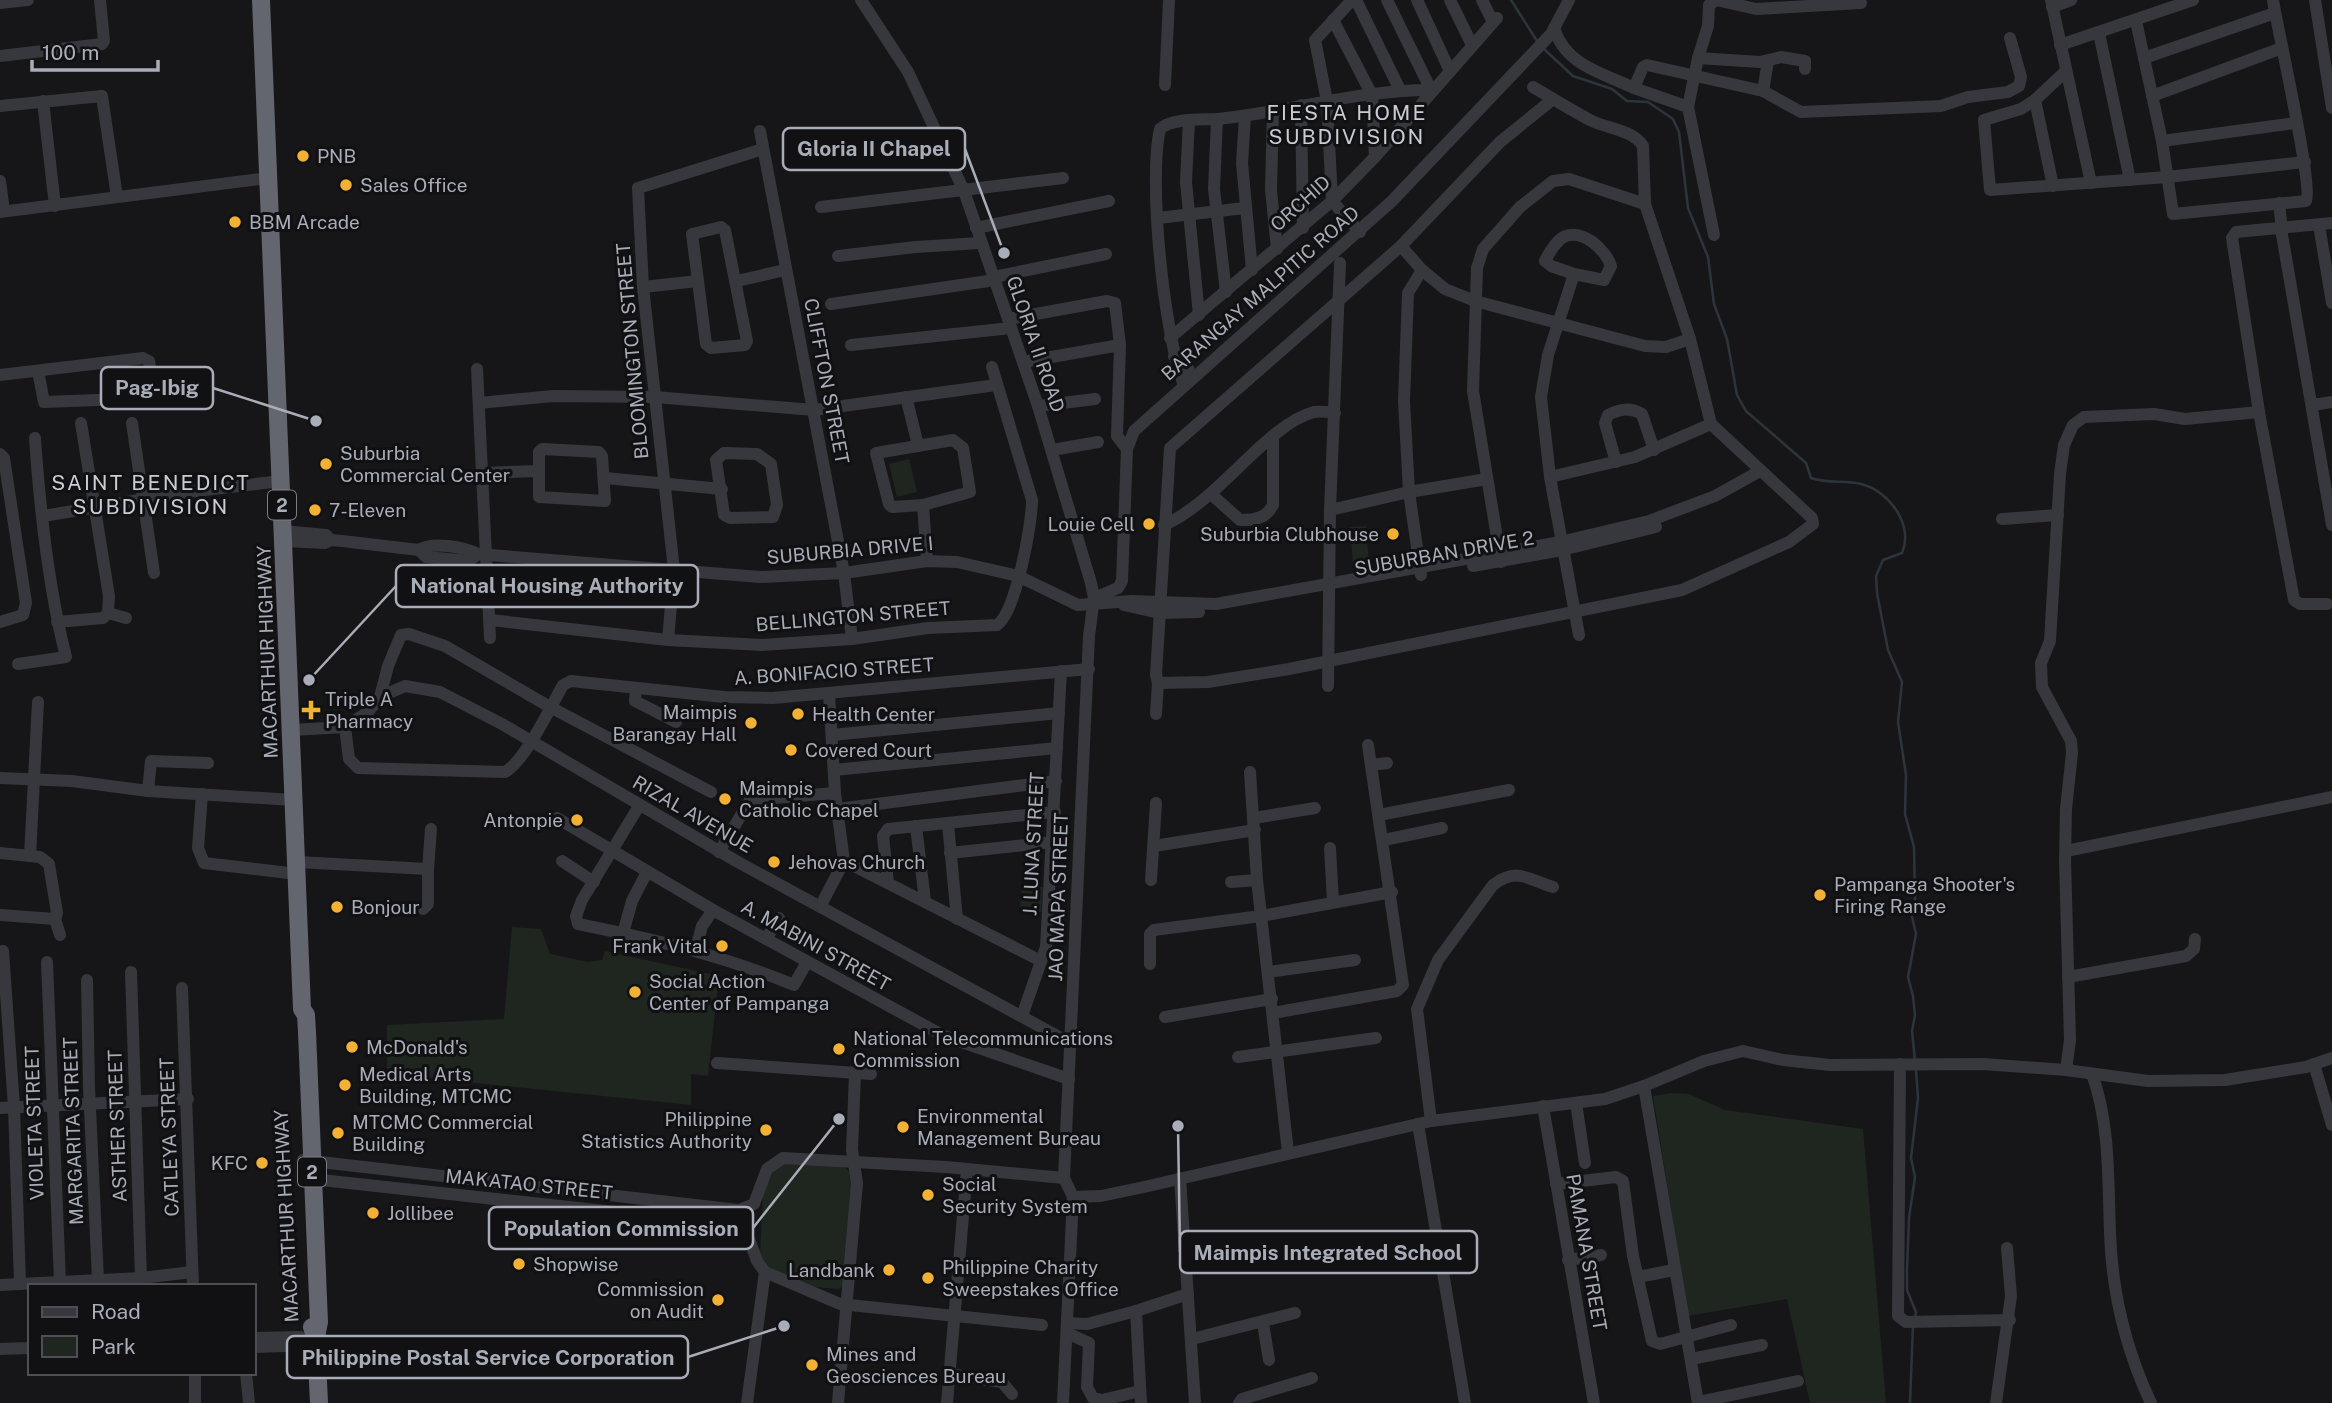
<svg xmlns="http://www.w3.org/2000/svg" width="2332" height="1403" viewBox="0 0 2332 1403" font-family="'Public Sans',sans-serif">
<rect width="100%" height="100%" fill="#161618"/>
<g fill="#1e261f">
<path d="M909 459 917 492 897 497 889 464Z"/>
<path d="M1366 526 1369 563 1353 564 1350 527Z"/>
<path d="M1022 885 1043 887 1041 912 1020 910Z"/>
<path d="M512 927 541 929 550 954 588 962 602 960 605 951 719 976 708 1076 691 1074V1105L387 1074V1025L504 1019Z"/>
<path d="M1672 1093 1689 1094 1725 1110 1863 1129 1886 1403H1810L1787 1299 1688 1316 1653 1096Z"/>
<path d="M786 1162 844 1167 854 1176 843 1286 839 1289 815 1287 772 1272 760 1256 763 1193 769 1174Z"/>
</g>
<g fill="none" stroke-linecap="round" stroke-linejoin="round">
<g stroke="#2c353c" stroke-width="2.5">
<path d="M1511 0 1537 41"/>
<path d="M1544 49 1573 76 1612 89 1627 101 1648 102 1673 119 1679 132 1688 208 1708 257 1714 304 1727 339 1737 395 1746 411 1806 463 1811 478C1828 484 1844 480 1861 484 1890 491 1914 526 1902 553L1883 560 1876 576 1877 593 1888 650 1902 682 1898 722 1906 775 1905 814 1914 847 1915 900 1911 912 1916 934 1908 977 1913 996 1915 1015 1912 1031 1915 1060"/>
<path d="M1915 1319 1916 1312 1907 1290V1270L1909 1218 1915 1177 1911 1158 1918 1098 1916 1070"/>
<path d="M1910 1403 1913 1325"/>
</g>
<g stroke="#37383d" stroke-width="12">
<path d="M861 0 908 72 964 191 1038 406 1091 583 1094 598 1089 636 1064 1178 1073 1197"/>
<path d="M1352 0 1315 40 1327 101 1332 201 1360 232"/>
<path d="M1356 0 1400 90"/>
<path d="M1387 0 1432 92"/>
<path d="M1417 0 1449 69"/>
<path d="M1450 0 1472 45"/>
<path d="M1482 0 1493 22"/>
<path d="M2051 0 2091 183"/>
<path d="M2315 0 2332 108"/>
<path d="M0 3 28 0"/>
<path d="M2052 7 2071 0"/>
<path d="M1333 20 1372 95 1375 157"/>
<path d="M2136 21 2162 141 2173 214 2306 201C2314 189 2277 27 2273 0"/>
<path d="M1554 28C1565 65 1602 73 1634 88L1643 67 1647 65 1763 91 1768 61"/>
<path d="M2099 33 2130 180"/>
<path d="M2060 45 2193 0"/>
<path d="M0 56 102 44 104 41 100 0"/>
<path d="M1698 58 1708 26 1709 5 1716 0 1756 9 1861 3"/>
<path d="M2144 58 2275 13"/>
<path d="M2066 71 2035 100 2021 109 1984 120 1990 190 2167 177 2305 162"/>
<path d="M1165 85 1169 0"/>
<path d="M1533 87C1552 98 1571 110 1590 120 1607 129 1632 129 1643 146L1645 204"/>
<path d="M1634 88 1688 107 1714 235"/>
<path d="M1763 91 1801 112 1941 106 1968 97 2008 92 2019 86 2021 77 2010 38"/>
<path d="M2152 96 2282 48"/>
<path d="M2035 100 2053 186"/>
<path d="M43 101 55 206"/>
<path d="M1301 105 1303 228"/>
<path d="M0 106 102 96 117 197"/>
<path d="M1688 107 1698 58 1760 62 1781 57 1805 61V69"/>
<path d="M1273 110 1271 190 1277 249"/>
<path d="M1245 116 1242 163 1252 270"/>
<path d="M1217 119 1214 189 1226 292"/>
<path d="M1189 121 1186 182 1199 315"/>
<path d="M760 131 844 573 852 639"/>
<path d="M2162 141 2295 123"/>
<path d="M0 181 4 211"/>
<path d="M2279 203 2281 221"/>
<path d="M821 207 1063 178"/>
<path d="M0 212 268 178"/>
<path d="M1158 218 1245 208"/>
<path d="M2319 225 2332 303"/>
<path d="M721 227 725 230 747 341 745 345 711 348 706 344 692 234Z"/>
<path d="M976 228 1109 201"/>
<path d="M2281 229 2332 525"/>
<path d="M1401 246 1422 270 1445 289 1475 301 1645 346 1666 347 1690 339"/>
<path d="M838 256 916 247 979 243"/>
<path d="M1574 274 1604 280 1611 266C1606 250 1581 226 1562 238 1555 243 1549 253 1545 261L1551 266 1574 274 1548 355 1541 397 1550 477 1579 635"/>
<path d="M994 277 1106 254"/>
<path d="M737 281 785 270"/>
<path d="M643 287 698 281"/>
<path d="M831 304 995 280"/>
<path d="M1008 319 1107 301 1115 303 1120 345 1117 436 1127 449"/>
<path d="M1170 338 1332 201 1375 157 1497 18"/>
<path d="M851 345 1011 328"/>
<path d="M1174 356 1184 361 1193 378"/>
<path d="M1023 362 1120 345"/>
<path d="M477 369 490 638"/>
<path d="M0 375 143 358 149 361 154 393 150 398 44 402 38 371"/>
<path d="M1184 385C1164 335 1148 182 1160 129 1172 118 1201 120 1217 119 1288 112 1358 90 1430 90"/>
<path d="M906 397 918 445"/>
<path d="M479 403 553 396 655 397 814 410 996 385"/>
<path d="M2313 405 2332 402"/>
<path d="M1038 406 1095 399"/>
<path d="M132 423 154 573"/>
<path d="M953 440 963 448 970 492 923 505 892 507 889 504 876 453Z"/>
<path d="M542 449 599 452 602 456 605 501 539 497V452Z"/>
<path d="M1052 450 1098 442"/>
<path d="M724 453 757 454 771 464 777 505 773 517 730 518 724 515 716 460Z"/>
<path d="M0 454 4 458 26 603 23 615 0 622"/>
<path d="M1616 462 1605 423 1608 415C1620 409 1630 407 1642 414L1654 450"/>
<path d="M483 473 539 471"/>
<path d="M1550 477 1635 457 1711 424"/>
<path d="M605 478 722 489"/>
<path d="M1212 495 1240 520C1254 520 1266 519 1273 505V438"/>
<path d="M923 505 927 561"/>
<path d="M1330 510 1409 492 1487 479"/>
<path d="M43 516 187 492 281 481"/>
<path d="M2002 519 2058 515"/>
<path d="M1164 525C1218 502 1267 424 1314 412 1320 411 1328 412 1335 413"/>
<path d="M283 531 326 535 331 540"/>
<path d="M284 541 325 543 331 540 342 541 419 550C432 541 464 547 478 554L760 577 844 573 927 561 957 562 1018 576 1078 605 1131 601 1216 604 1560 542 1649 521 1715 496 1760 471"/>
<path d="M419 550 426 557 469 561 478 554"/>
<path d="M1501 562 1473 391 1477 268 1483 249 1520 207 1553 181 1569 179 1645 204 1690 339 1711 424 1812 518 1813 524 1789 542 1682 590 1289 669 1208 682 1158 683 1156 675 1170 448 1401 246 1500 142 1553 99"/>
<path d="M1473 566 1562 550 1656 527"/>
<path d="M1421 575 1409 492 1404 401 1408 293 1422 270"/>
<path d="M1094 598 1118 588 1122 581 1127 449 1134 431 1392 201 1551 34 1569 0"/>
<path d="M2327 604H2300L2294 600 2259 412 2232 238 2236 232 2332 223"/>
<path d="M1124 605 1159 613 1199 612"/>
<path d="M108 613 126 618"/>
<path d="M491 620 668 640 762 645 852 639 928 628 997 625C1016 612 1032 524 1032 500L992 367"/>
<path d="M57 622 103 618 108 613 109 596 81 423"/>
<path d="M668 640 674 570 643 287 638 188 763 149"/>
<path d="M18 664 66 657C48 586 40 511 35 438"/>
<path d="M1328 686 1330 510 1340 263"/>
<path d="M636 689 635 701 676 722"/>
<path d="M380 697 388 666 401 635 409 634 445 646 550 707 711 792"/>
<path d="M1156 714 1158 683"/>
<path d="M345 727 349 759 358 768 505 772C525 761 551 706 563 685L571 681 724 697 773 698 1089 669"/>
<path d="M292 730 345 727 368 712 380 697 405 686 440 692 502 724 736 861 1072 1044"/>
<path d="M832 735 1059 713"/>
<path d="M1372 765 1387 763"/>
<path d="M834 770 1057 748"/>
<path d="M1250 772 1257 880 1288 1152"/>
<path d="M0 778 72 781 148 791 294 800"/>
<path d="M148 791 151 761 208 763"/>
<path d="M202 794 198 848 204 863 297 874"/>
<path d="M639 806 582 900 576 916 578 924C653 939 724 956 794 985L807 962"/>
<path d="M838 809 1056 781"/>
<path d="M1379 815 1509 790"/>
<path d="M557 818 713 910 944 1036 1069 1079"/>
<path d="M1254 818 1315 808"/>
<path d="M948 824 957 919"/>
<path d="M916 826 925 901"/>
<path d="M1384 840 1442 828"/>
<path d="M1154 846 1255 830"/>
<path d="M1330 848 1333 901"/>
<path d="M2066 851 2332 797"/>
<path d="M719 852 750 800 835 793"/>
<path d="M0 853 40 857 49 864 57 913 55 919 0 915"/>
<path d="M950 853 1053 842"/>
<path d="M30 856 38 702"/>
<path d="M562 861 594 882"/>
<path d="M844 861 1041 961"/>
<path d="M297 862 428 869V904L423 909"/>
<path d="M428 869 431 829"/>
<path d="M1151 880 1156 803"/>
<path d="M1231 882 1257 880"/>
<path d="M888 883 883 836 888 829 1055 812"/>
<path d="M821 905 844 861 835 793 829 694"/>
<path d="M55 919 60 935"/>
<path d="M623 933 632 901 647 872"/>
<path d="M766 939 779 918"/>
<path d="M696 949 702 926 713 910"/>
<path d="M3 951 14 1107 20 1283"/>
<path d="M47 962 60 1282"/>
<path d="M1150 964V934L1154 930 1261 916 1392 892"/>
<path d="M131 972 141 1278"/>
<path d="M1268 972 1355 960"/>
<path d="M2068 977 2186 956 2194 949 2195 939"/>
<path d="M87 980 89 1087 98 1280"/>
<path d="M182 988 193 1286"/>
<path d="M1273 1013 1397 991 1403 985 1368 745"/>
<path d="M1022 1016 1046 947 1061 671"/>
<path d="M1165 1017 1272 999"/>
<path d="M1238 1057 1376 1038"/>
<path d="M717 1063 871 1074"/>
<path d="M1900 1064 1898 1316 1906 1322 2010 1320"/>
<path d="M2314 1064 2332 1125"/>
<path d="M2066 1070 2070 1040 2065 860 2066 809 2072 753 2071 741 2042 687 2041 663 2050 641 2060 474 2064 445 2073 425 2084 417 2154 414 2185 419 2259 412"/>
<path d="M2092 1074C2110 1123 2108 1180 2110 1233 2112 1292 2126 1350 2151 1403"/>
<path d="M1644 1086 1698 1403"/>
<path d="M1576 1103 1585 1163"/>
<path d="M1543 1106 1594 1403"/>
<path d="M0 1108 188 1099"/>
<path d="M1431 1121 1417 1009 1438 960 1493 885C1517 867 1527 879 1553 887"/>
<path d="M1418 1124 1465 1403"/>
<path d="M303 1160 739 1210 754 1204 767 1169 783 1158 946 1167 1064 1178"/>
<path d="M303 1178 733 1225 748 1236 757 1261 765 1272 840 1304 1042 1325"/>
<path d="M1180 1178 1195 1403"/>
<path d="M1556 1184 1616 1177 1623 1181 1633 1256 1652 1341 1660 1344 1731 1325"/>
<path d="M1073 1197 1101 1196 1144 1187 1431 1121 1605 1099 1644 1086 1704 1061 1743 1051 1783 1060 1830 1065 1983 1064 2066 1070 2148 1081 2225 1080 2306 1067 2332 1058"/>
<path d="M1568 1260 1601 1255"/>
<path d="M1638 1277 1674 1270"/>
<path d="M0 1285 141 1278 192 1272"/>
<path d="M1067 1323 1087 1324 1136 1311"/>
<path d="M1263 1323 1269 1360"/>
<path d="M1067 1333 1089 1343 1087 1387 1093 1398 1102 1400 1140 1391"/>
<path d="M254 1338 301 1337"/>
<path d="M1192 1339 1295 1313"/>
<path d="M254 1347 317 1345"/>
<path d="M0 1349 30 1348"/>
<path d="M1691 1359 1762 1345"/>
<path d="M195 1373V1403"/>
<path d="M246 1373 249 1403"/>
<path d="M949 1374 1002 1382 1012 1394"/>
<path d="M1698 1402 1798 1381"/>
<path d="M747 1403 765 1272"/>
<path d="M838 1403 857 1183 852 1150 855 1074"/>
<path d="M947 1403 967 1169"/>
<path d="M1063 1403 1073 1197"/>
<path d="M1141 1403 1136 1311 1188 1294"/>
<path d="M1239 1403 1242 1399 1312 1378"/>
<path d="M1996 1403 2011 1296 2007 1248"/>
</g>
<g stroke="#63666e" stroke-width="18">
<path d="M261 0 302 1009 306 1015 307 1032 319 1322 316 1337"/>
<path d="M312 1327 316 1339 319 1403"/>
</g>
</g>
<g fill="#f2b134" stroke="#111113" stroke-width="2.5">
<circle cx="303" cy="156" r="7"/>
<circle cx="346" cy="185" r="7"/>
<circle cx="235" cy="222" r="7"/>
<circle cx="326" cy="464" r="7"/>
<circle cx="315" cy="510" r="7"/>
<circle cx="1149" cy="524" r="7"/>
<circle cx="1393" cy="534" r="7"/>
<path d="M307.5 699.5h7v7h7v7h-7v7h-7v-7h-7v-7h7z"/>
<circle cx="798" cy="714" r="7"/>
<circle cx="751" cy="723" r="7"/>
<circle cx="791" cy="750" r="7"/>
<circle cx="725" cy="799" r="7"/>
<circle cx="577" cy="820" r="7"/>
<circle cx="774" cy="862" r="7"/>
<circle cx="1820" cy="895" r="7"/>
<circle cx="337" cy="907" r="7"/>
<circle cx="722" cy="946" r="7"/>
<circle cx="635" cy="992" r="7"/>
<circle cx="352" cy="1047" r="7"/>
<circle cx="839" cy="1049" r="7"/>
<circle cx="345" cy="1085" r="7"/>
<circle cx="903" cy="1127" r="7"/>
<circle cx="766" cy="1130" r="7"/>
<circle cx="338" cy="1133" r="7"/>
<circle cx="262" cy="1163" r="7"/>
<circle cx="928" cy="1195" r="7"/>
<circle cx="373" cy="1213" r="7"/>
<circle cx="519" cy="1264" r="7"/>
<circle cx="889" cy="1270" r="7"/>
<circle cx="928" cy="1278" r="7"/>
<circle cx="718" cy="1300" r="7"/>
<circle cx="812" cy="1365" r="7"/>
</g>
<g text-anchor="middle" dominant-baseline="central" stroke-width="6" stroke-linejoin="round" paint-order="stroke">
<g fill="#111113" stroke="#7b7e86" stroke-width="2">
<rect x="268" y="490.5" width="28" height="29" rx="5"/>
<rect x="298" y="1157.5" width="28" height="29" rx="5"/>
</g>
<g font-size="18" font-weight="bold" fill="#a8adb8">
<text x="282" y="505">2</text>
<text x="312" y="1172">2</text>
</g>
<g font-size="19" fill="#a8adb8" stroke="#111113" text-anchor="start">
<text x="317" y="156">PNB</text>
<text x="360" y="185">Sales Office</text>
<text x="249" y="222">BBM Arcade</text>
<text x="340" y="453">Suburbia<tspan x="340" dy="22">Commercial Center</tspan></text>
<text x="329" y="510">7-Eleven</text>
<text x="1135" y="524" text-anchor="end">Louie Cell</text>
<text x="1379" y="534" text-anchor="end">Suburbia Clubhouse</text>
<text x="325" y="699">Triple A<tspan x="325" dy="22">Pharmacy</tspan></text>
<text x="737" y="712" text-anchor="end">Maimpis<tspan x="737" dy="22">Barangay Hall</tspan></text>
<text x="812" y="714">Health Center</text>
<text x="805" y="750">Covered Court</text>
<text x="739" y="788">Maimpis<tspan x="739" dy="22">Catholic Chapel</tspan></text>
<text x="563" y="820" text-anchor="end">Antonpie</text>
<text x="788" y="862">Jehovas Church</text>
<text x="1834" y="884">Pampanga Shooter's<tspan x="1834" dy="22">Firing Range</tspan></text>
<text x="351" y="907">Bonjour</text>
<text x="708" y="946" text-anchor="end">Frank Vital</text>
<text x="649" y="981">Social Action<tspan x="649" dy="22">Center of Pampanga</tspan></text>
<text x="853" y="1038">National Telecommunications<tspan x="853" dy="22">Commission</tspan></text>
<text x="366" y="1047">McDonald's</text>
<text x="359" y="1074">Medical Arts<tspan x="359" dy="22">Building, MTCMC</tspan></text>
<text x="917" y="1116">Environmental<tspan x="917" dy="22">Management Bureau</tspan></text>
<text x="752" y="1119" text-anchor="end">Philippine<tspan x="752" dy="22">Statistics Authority</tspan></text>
<text x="352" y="1122">MTCMC Commercial<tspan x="352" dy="22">Building</tspan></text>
<text x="248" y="1163" text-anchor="end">KFC</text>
<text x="942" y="1184">Social<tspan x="942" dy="22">Security System</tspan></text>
<text x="387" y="1213">Jollibee</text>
<text x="533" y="1264">Shopwise</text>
<text x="942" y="1267">Philippine Charity<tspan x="942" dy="22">Sweepstakes Office</tspan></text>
<text x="875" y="1270" text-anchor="end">Landbank</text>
<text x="704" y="1289" text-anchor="end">Commission<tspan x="704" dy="22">on Audit</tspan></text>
<text x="826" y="1354">Mines and<tspan x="826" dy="22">Geosciences Bureau</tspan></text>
</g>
<g font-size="19" fill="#a8adb8" stroke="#111113">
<text transform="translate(1300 203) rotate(-42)">ORCHID</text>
<text transform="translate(1260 293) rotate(-41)">BARANGAY MALPITIC ROAD</text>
<text transform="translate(1036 344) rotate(71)">GLORIA II ROAD</text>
<text transform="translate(632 351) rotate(-95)">BLOOMINGTON STREET</text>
<text transform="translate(827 381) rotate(79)">CLIFFTON STREET</text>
<text transform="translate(850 550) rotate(-5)">SUBURBIA DRIVE I</text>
<text transform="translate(1444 553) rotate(-10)">SUBURBAN DRIVE 2</text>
<text transform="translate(853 616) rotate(-5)">BELLINGTON STREET</text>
<text transform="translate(267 652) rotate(-92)">MACARTHUR HIGHWAY</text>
<text transform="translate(834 671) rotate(-4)">A. BONIFACIO STREET</text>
<text transform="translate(693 814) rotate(30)">RIZAL AVENUE</text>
<text transform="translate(1033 844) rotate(-87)">J. LUNA STREET</text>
<text transform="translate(1058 897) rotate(-88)">JAO MAPA STREET</text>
<text transform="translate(816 945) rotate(29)">A. MABINI STREET</text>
<text transform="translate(34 1123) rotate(-92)">VIOLETA STREET</text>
<text transform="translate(117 1126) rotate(-92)">ASTHER STREET</text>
<text transform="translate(73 1131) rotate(-92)">MARGARITA STREET</text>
<text transform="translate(169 1137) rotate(-92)">CATLEYA STREET</text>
<text transform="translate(529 1184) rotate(6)">MAKATAO STREET</text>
<text transform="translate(286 1216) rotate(-93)">MACARTHUR HIGHWAY</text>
<text transform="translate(1587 1252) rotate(80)">PAMANA STREET</text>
</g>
<g font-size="21" letter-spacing="2" fill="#c9ccd4" stroke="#111113">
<text x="1347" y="112">FIESTA HOME<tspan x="1347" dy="24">SUBDIVISION</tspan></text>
<text x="151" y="482">SAINT BENEDICT<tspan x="151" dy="24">SUBDIVISION</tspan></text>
</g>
</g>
<path fill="none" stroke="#a8adb8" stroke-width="2.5" d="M1004 253L965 149M316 421L213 388M309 680L396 586M839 1119L753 1228M1178 1126L1180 1252M784 1326L688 1357"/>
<g fill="#a8adb8" stroke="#111113" stroke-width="2.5">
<circle cx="1004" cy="253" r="7"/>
<circle cx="316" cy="421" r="7"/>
<circle cx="309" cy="680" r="7"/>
<circle cx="839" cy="1119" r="7"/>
<circle cx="1178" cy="1126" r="7"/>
<circle cx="784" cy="1326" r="7"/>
</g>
<g fill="#111113" stroke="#a8adb8" stroke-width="2.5">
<rect x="783" y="128" width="182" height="42" rx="7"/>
<rect x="101" y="367" width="112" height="42" rx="7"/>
<rect x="396" y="565" width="302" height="42" rx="7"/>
<rect x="489" y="1207" width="264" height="42" rx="7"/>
<rect x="1180" y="1231" width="297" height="42" rx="7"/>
<rect x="287" y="1336" width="401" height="42" rx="7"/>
</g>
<g font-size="21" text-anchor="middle" font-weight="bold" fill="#a8adb8">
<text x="874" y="156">Gloria II Chapel</text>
<text x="157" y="395">Pag-Ibig</text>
<text x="547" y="593">National Housing Authority</text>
<text x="621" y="1236">Population Commission</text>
<text x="1328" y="1260">Maimpis Integrated School</text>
<text x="488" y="1365">Philippine Postal Service Corporation</text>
</g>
<rect x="28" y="1284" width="228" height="91" fill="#111113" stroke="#4d4f55" stroke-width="2"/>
<rect x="42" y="1307" width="35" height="10" fill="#37383d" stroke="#4d4f55" stroke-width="2"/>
<text x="91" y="1319" font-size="21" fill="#a8adb8">Road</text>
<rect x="42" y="1336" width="35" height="21" fill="#1e261f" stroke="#4d4f55" stroke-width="2"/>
<text x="91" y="1354" font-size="21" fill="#a8adb8">Park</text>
<path d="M32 60v10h126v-10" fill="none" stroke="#a8adb8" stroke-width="3.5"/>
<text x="42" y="60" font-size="21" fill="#a8adb8" stroke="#111113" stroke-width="5" paint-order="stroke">100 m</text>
</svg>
